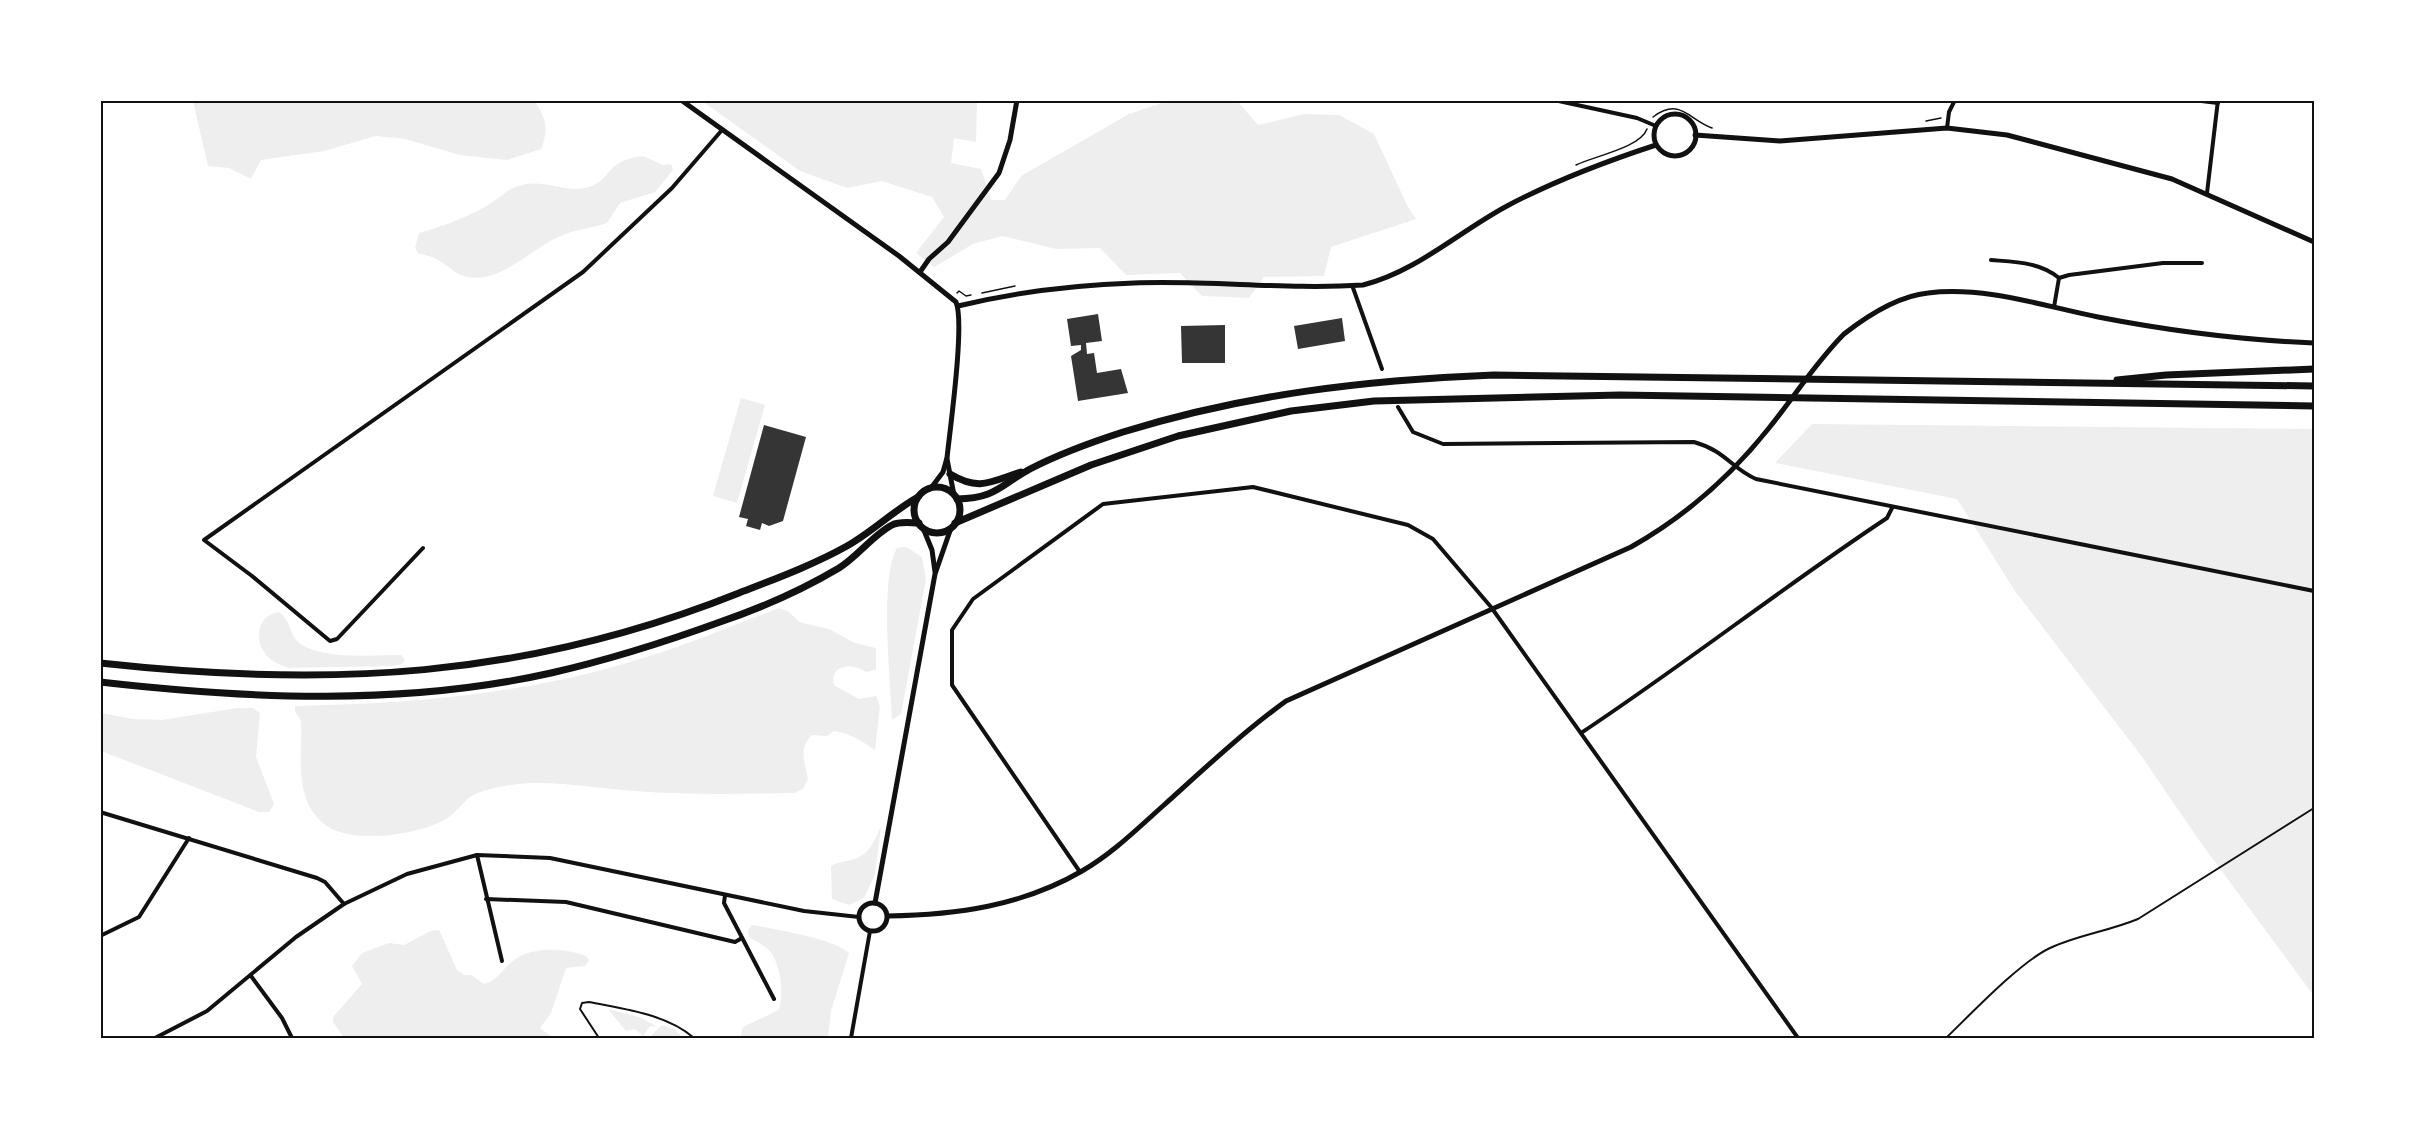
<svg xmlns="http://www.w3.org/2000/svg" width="2415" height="1139" viewBox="0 0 2415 1139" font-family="Mulish,sans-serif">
<rect width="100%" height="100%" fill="#fff"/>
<g fill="#eee">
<path d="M193 101H534C546 116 549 130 541 149L507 160 460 155 405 139 376 136 324 151 261 160 251 179 229 168 208 166Z"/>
<path d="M702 101H977L976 142 954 138 951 163 981 169 991 200H1005L1021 176 1129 114 1168 101 1239 103 1258 125 1304 114 1339 115 1374 134 1407 205 1416 219 1331 247 1324 276 1264 277 1249 298 1202 296 1180 273 1126 275 1100 248 1056 249 1002 236 973 244 934 267 916 253 944 217 932 197 882 181 847 188 800 171Z"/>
<path d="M643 156 663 165 671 164 673 170 655 192 620 203 607 223C593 228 577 229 563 235 532 247 503 283 468 277 450 274 445 257 419 254L415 248 419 233C441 227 462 219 483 208 497 201 507 188 522 185 547 179 566 194 589 187 612 180 605 160 643 156Z"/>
<path d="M741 398 765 405 737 503 713 496Z"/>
<path d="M1812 424 2314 429V996L2201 843 2140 754 2015 591 1957 499 1775 463Z"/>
<path d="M906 547 922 557 926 579 901 714 892 720C891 681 879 579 897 548Z"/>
<path d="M779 608 788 611 799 622 829 629 855 643 876 648V670L866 672C853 663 829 664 834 685L859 699 876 696 880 706 875 750C860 740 852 734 834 731L827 736 812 735C798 749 805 762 808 779L803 789 794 793C741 794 688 795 635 791 585 788 539 776 490 789 460 796 464 810 442 821 417 835 352 844 327 826 292 801 303 757 301 721L295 711V706C404 704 515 695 620 665 674 650 727 628 779 608Z"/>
<path d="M279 612C291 621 290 636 299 643 323 660 373 655 401 655L405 660 402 664 393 666 288 668C280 665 273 662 267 656 253 640 257 615 279 612Z"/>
<path d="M237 708H253L260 713 256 757 274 804 269 812H259L101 751V713L133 719 162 720Z"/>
<path d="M881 826 875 874 864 898 849 905 832 899 831 866C839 861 846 862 854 859 870 854 875 840 881 826Z"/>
<path d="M752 925C774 929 835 939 849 953L831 1011 828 1038H740L743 1027 779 1010C784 994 781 964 769 950 764 945 755 941 749 937L748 930Z"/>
<path d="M439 930 457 970 464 975H471L484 984C496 982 503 969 513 961 532 946 564 948 586 956L589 960 585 966 566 968 551 1013 540 1028 553 1038H344L333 1022V1017L362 984 352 966 362 953 389 943 404 945 431 931Z"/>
<path d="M608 1009 642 1018 657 1027 650 1026 643 1036 635 1029 626 1031Z"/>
<path d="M662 1025 674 1029 683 1038H652V1035Z"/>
</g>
<g fill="#353535">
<path d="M1098 314 1102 341 1086 343 1087 354 1094 353 1097 373 1121 369 1128 393 1078 401 1071 356 1081 350V345L1071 346 1067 319Z"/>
<path d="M1342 318 1345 341 1298 349 1294 326Z"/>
<path d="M1225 325V363H1182L1181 326Z"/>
<path d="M764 425 806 437 783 521 769 526 762 523 760 530 746 526 748 519 739 517Z"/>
</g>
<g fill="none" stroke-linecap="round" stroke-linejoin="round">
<g stroke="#111" stroke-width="1.5">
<path d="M1653 117C1680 97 1688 119 1712 128"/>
<path d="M1926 121 1941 118"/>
<path d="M1576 165C1594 156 1640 148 1647 129"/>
<path d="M957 293 959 291 966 296 971 295"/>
<path d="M982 293 1015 286"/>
</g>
<g stroke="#111" stroke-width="2">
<path d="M599 1038 580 1009 582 1003 589 1002C623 1009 667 1014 694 1038"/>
<path d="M1946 1038C1971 1014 2020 962 2050 948 2078 935 2109 931 2138 919L2314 808"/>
</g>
<g stroke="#111" stroke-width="4">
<path d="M1554 100 1637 118 1656 126"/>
<path d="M2193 100 2218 103"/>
<path d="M1947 128 1949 112 1955 100"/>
<path d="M2207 193 2218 100"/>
<path d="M1991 260C2015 262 2040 262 2059 278"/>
<path d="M1352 285 1382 369"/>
<path d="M2054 307 2059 278 2069 275 2163 263H2202"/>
<path d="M1398 407 1413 432 1443 444 1694 442C1726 451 1732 469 1756 479L2314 591"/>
<path d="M423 548 337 639 330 641 252 576 204 540 583 272 672 188 722 130"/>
<path d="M1581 733C1685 664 1783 587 1887 518L1892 508"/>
<path d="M100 812 317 878 325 882 344 904"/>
<path d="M477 855 502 961"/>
<path d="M1080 872 952 685V630L973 599 1103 504 1253 487 1408 525 1433 539 1491 607 1798 1038"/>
<path d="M725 895 724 903 774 999"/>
<path d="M486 899 566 902 735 942 742 938"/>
<path d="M100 936 139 917 189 838"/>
<path d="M251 976 282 1018 292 1038"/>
<path d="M155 1038 207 1011 296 937 344 904 407 874 477 855 550 858 804 911 859 917"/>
<path d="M851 1038 870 931"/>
</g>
<g stroke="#111" stroke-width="5">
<path d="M681 100 899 256 956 302C965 323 950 429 947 458L943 472 931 488"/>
<circle cx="1675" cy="135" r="21"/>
<path d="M1695 135 1780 141 1947 128 2007 135 2172 179 2314 242"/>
<path d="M920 272 929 259 948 242 999 173 1010 140 1017 100"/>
<path d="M958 306C1016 292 1074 285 1134 283 1210 280 1287 290 1363 285 1416 272 1460 231 1507 206 1556 180 1604 162 1656 145"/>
<path d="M947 459 954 495"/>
<path d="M923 528 932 550 935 572"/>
<circle cx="873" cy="917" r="14"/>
<path d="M875 903 935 574 951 528"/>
<path d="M888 916C956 915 1022 906 1082 871 1112 854 1138 828 1164 805 1204 769 1242 733 1286 701L1631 547C1686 516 1730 477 1769 428 1794 397 1816 362 1844 334 1867 316 1898 296 1928 293 1985 286 2043 306 2098 317 2170 331 2241 340 2314 343"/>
</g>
<g stroke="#111" stroke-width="7">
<path d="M2117 380 2166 375 2314 369"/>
<path d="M950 474C980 492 992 481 1021 472"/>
<circle cx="937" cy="510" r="23"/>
<path d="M957 499C996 498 999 486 1030 469 1059 454 1092 442 1123 432 1246 394 1366 380 1494 375L2314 386"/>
<path d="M955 523 1091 465 1178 436 1291 411 1374 401 1620 395 2314 406"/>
<path d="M100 663C328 688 524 679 739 593 775 579 813 565 847 546 872 532 893 511 918 497"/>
<path d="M100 682C249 699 404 706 551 673 608 660 665 642 720 622 761 608 802 590 839 568 858 556 873 535 892 525 900 521 910 523 919 523"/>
</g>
</g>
<rect width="2415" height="1139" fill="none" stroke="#ffffff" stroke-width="204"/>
<rect x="102" y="102" width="2211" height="935" fill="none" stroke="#111" stroke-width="2"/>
</svg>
